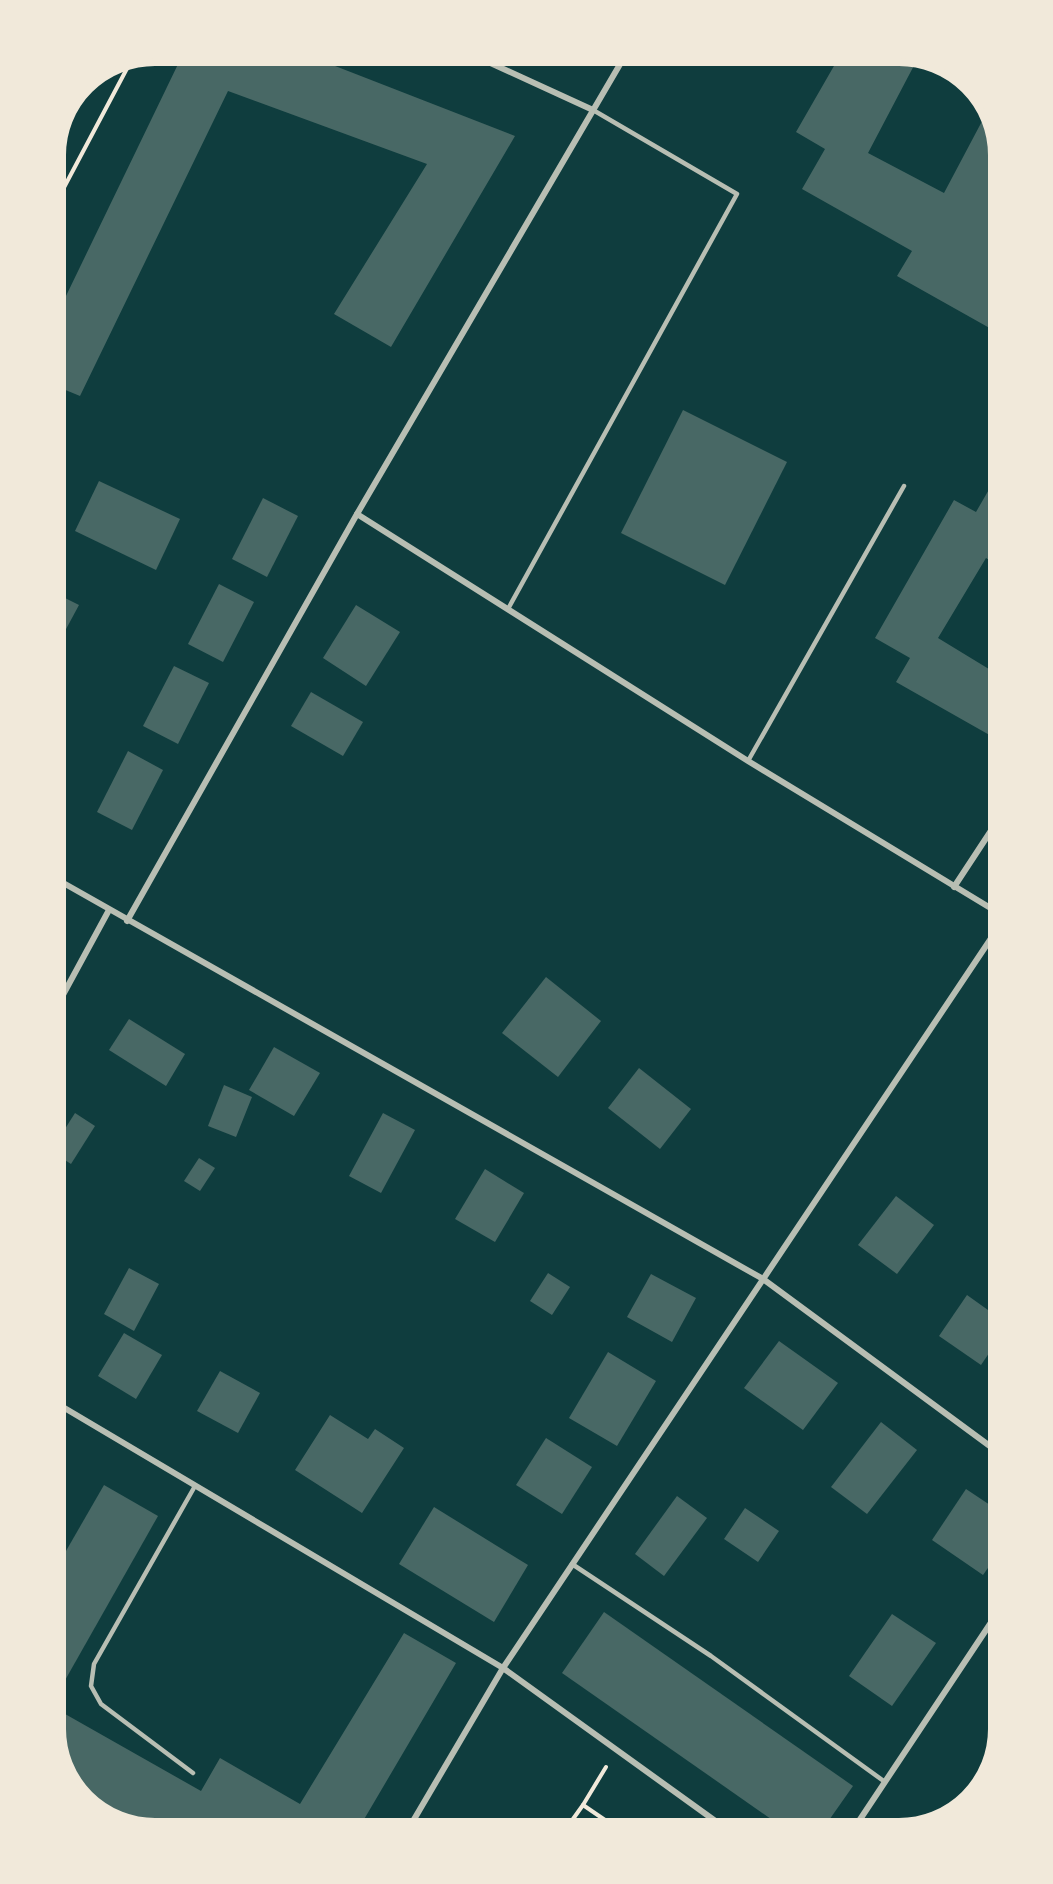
<svg xmlns="http://www.w3.org/2000/svg" width="1053" height="1884" viewBox="0 0 1053 1884" font-family="'Noto Serif',serif">
<rect width="100%" height="100%" fill="#0f3d3e"/>
<g fill="#486865">
<path d="M906 51 919 56 868 153 944 193 989 108 994 115 1002 154V191L988 215 1002 224V335L897 276 912 251 802 189 825 149 796 132 842 52Z"/>
<path d="M312 57 515 136 391 347 334 314 427 164 228 91 80 396 51 384V327L181 58Z"/>
<path d="M683 410 787 462 725 585 621 533Z"/>
<path d="M1002 467V568L986 558 938 638 1002 677V721L993 737 896 682 910 658 875 638 954 500 976 512Z"/>
<path d="M99 481 180 519 156 570 75 531Z"/>
<path d="M263 498 298 516 267 577 232 559Z"/>
<path d="M219 584 254 602 223 662 188 644Z"/>
<path d="M51 591 79 605 51 657Z"/>
<path d="M356 605 400 632 366 686 323 658Z"/>
<path d="M174 666 209 683 178 744 143 726Z"/>
<path d="M311 692 363 722 343 756 291 726Z"/>
<path d="M128 751 163 770 132 830 97 812Z"/>
<path d="M546 977 601 1021 558 1077 502 1033Z"/>
<path d="M129 1019 185 1054 166 1086 109 1050Z"/>
<path d="M274 1047 320 1073 294 1116 249 1090Z"/>
<path d="M639 1068 691 1109 660 1149 608 1108Z"/>
<path d="M224 1085 252 1097 236 1137 208 1126Z"/>
<path d="M75 1113 95 1126 71 1164 51 1151Z"/>
<path d="M383 1113 415 1130 381 1193 349 1176Z"/>
<path d="M199 1158 215 1168 200 1191 184 1181Z"/>
<path d="M485 1169 524 1193 495 1242 455 1219Z"/>
<path d="M896 1196 934 1225 897 1274 858 1245Z"/>
<path d="M129 1268 159 1284 134 1331 104 1314Z"/>
<path d="M548 1273 570 1287 552 1315 530 1301Z"/>
<path d="M651 1274 696 1298 672 1342 627 1317Z"/>
<path d="M967 1295 1002 1320V1334L981 1365 939 1336Z"/>
<path d="M124 1333 162 1355 136 1399 98 1376Z"/>
<path d="M779 1341 838 1383 803 1430 744 1388Z"/>
<path d="M608 1352 656 1381 617 1446 569 1418Z"/>
<path d="M220 1371 260 1393 238 1433 197 1411Z"/>
<path d="M330 1415 368 1439 375 1429 404 1448 362 1513 295 1470Z"/>
<path d="M881 1422 917 1450 867 1514 831 1487Z"/>
<path d="M546 1438 592 1467 562 1514 516 1485Z"/>
<path d="M104 1485 158 1516 51 1705V1577Z"/>
<path d="M966 1489 1002 1513V1548L983 1575 932 1540Z"/>
<path d="M677 1496 707 1518 664 1576 635 1554Z"/>
<path d="M434 1507 528 1565 494 1622 399 1564Z"/>
<path d="M745 1508 779 1531 758 1562 724 1539Z"/>
<path d="M604 1612 853 1786 820 1833H791L562 1673Z"/>
<path d="M892 1614 936 1643 892 1706 849 1676Z"/>
<path d="M404 1633 456 1663 356 1833H150L77 1791 59 1769 51 1730V1706L201 1791 220 1758 300 1804Z"/>
</g>
<g fill="none" stroke-linecap="round" stroke-linejoin="round">
<g stroke="#f1e9da" stroke-width="4">
<path d="M51 212 132 59"/>
<path d="M583 1805 624 1833"/>
<path d="M563 1833 583 1805 606 1767"/>
</g>
<g stroke="#b8beb3" stroke-width="4.5">
<path d="M508 609 737 194 593 110"/>
<path d="M748 761 904 486"/>
<path d="M572 1564 711 1656 885 1782"/>
<path d="M193 1773 101 1704 91 1686 94 1664 195 1486"/>
</g>
<g stroke="#b8beb3" stroke-width="6">
<path d="M473 55 593 110"/>
<path d="M357 514 748 761 1002 915"/>
<path d="M51 876 763 1279 1002 1455"/>
<path d="M954 887 1002 814"/>
<path d="M127 921 357 514 626 54"/>
<path d="M51 1017 109 910"/>
<path d="M51 1400 503 1668 732 1833"/>
<path d="M406 1833 503 1668 1002 922"/>
<path d="M851 1833 1002 1606"/>
</g>
</g>
<path d="M0 0H1053V1884H0ZM155 62H899A93 93 0 0 1 992 155V1729A93 93 0 0 1 899 1822H155A93 93 0 0 1 62 1729V155A93 93 0 0 1 155 62Z" fill="#f1e9da" fill-rule="evenodd"/>
<path fill="none" stroke="#f1e9da" stroke-width="8" d="M155 62H899A93 93 0 0 1 992 155V1729A93 93 0 0 1 899 1822H155A93 93 0 0 1 62 1729V155A93 93 0 0 1 155 62Z"/>
</svg>
